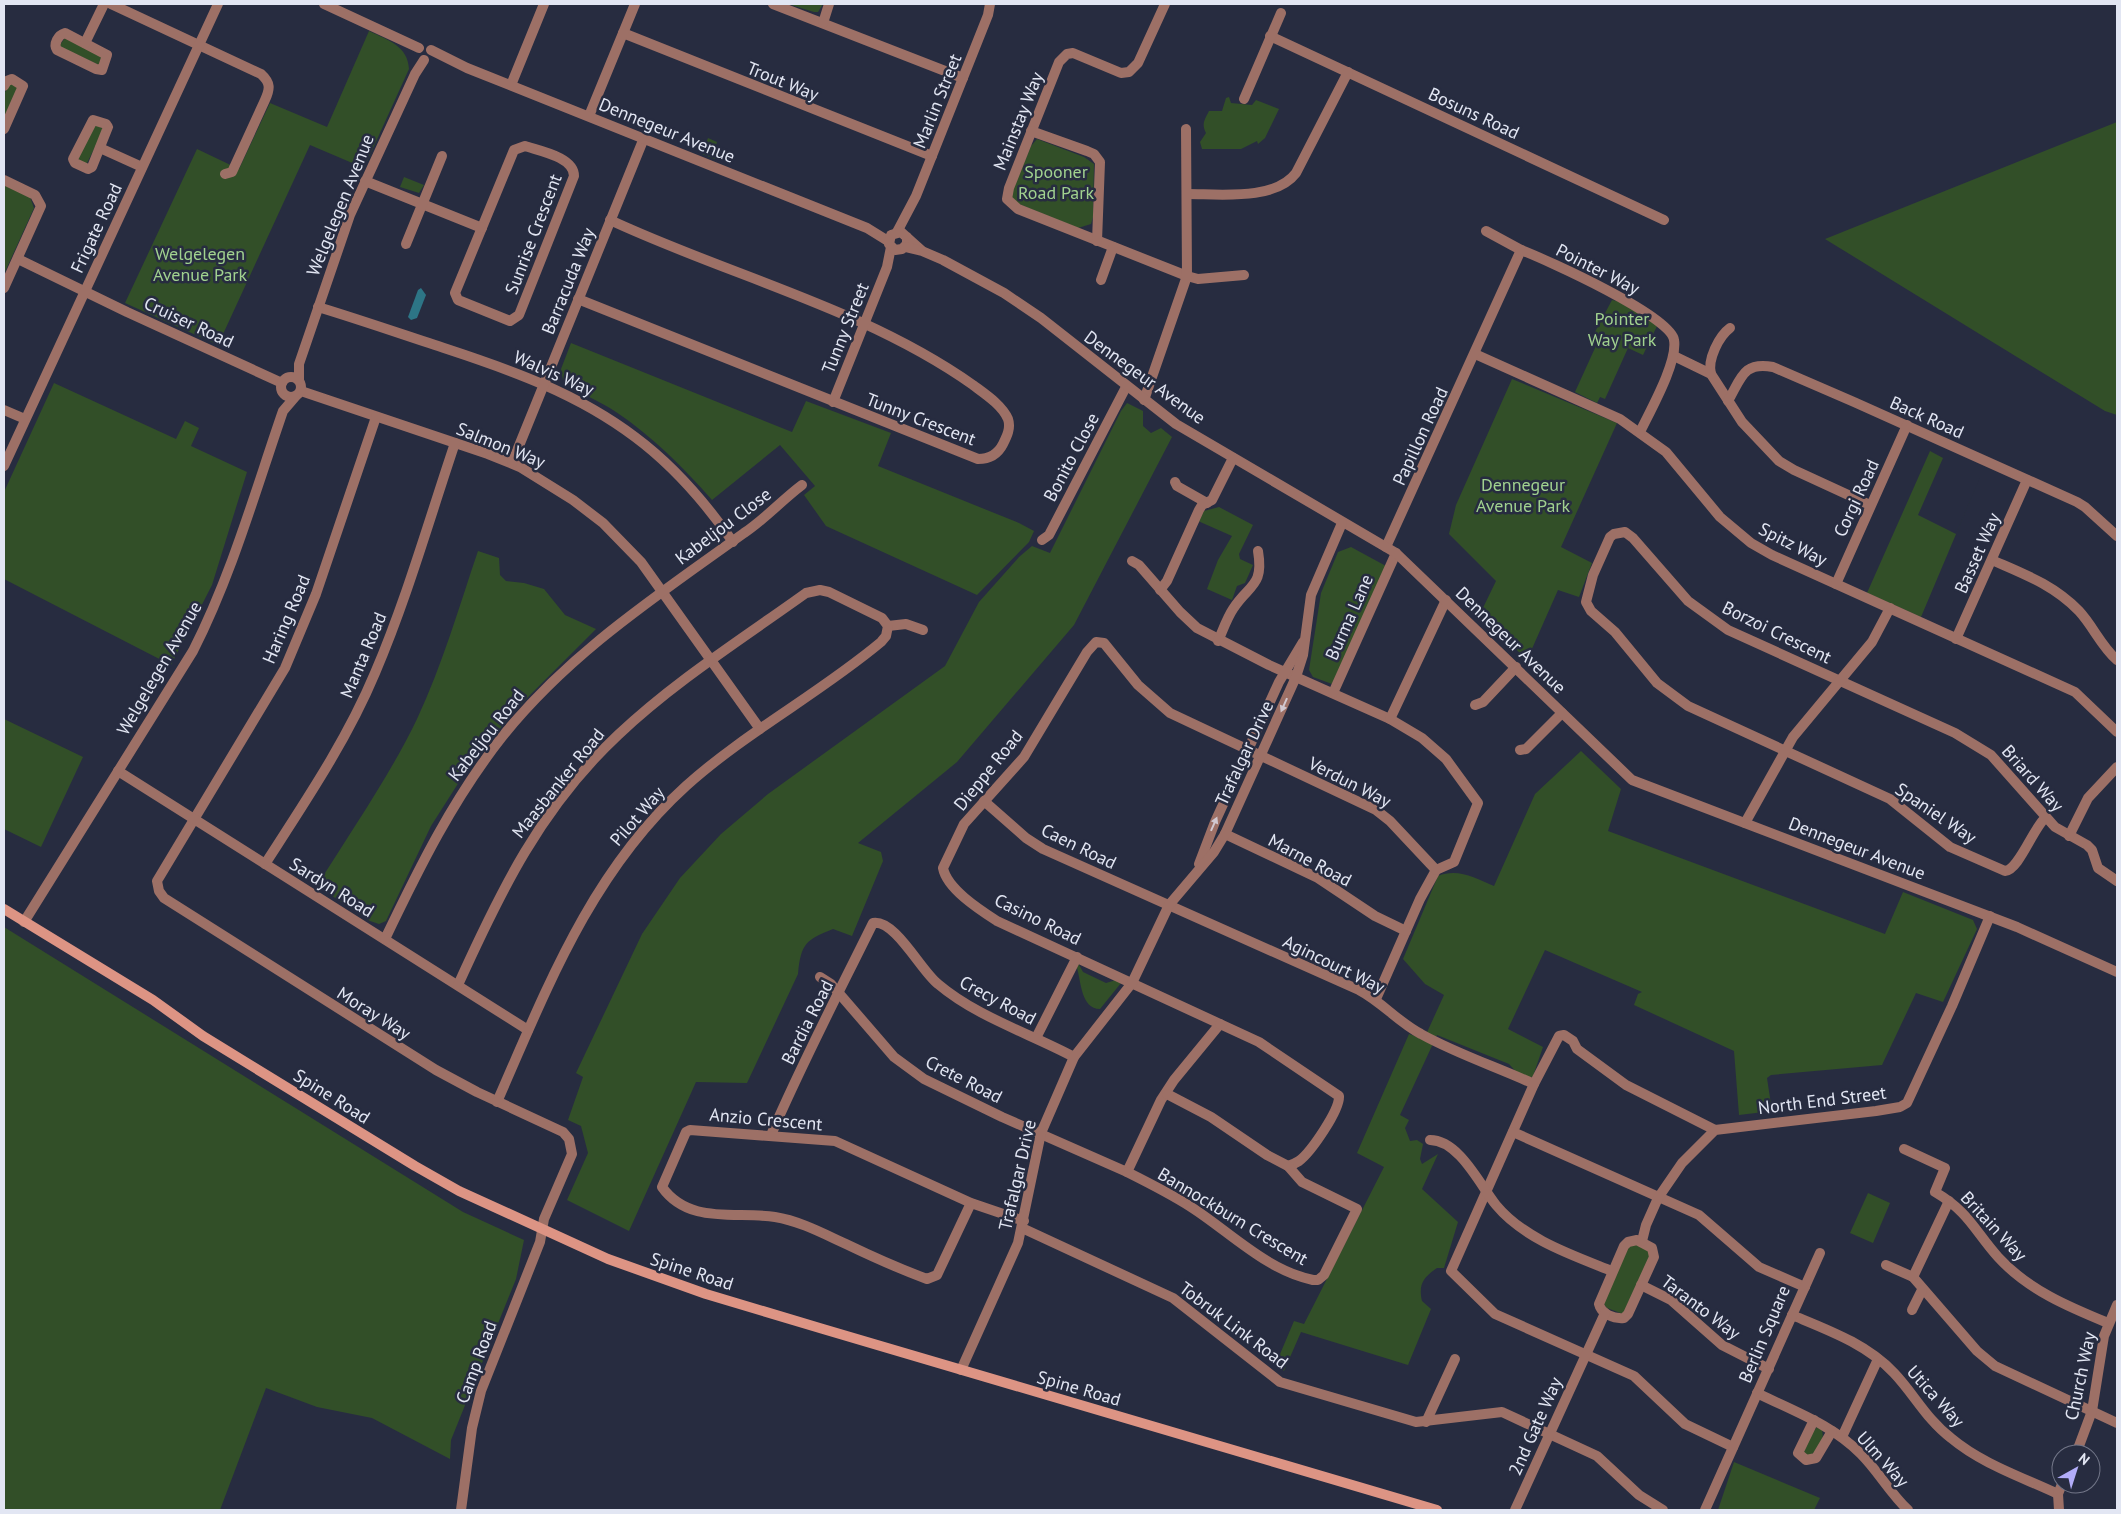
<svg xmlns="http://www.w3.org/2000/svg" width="2121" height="1514" viewBox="0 0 2121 1514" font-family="'PT Sans',sans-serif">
<rect width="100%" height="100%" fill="#272c40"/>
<g fill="#324f28">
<path d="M788 4H823L818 12H814Z"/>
<path d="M369 31C388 40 408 46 409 69L364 168 310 145 218 345 125 303 197 149 239 169 270 103 327 127Z"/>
<path d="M65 38 102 55 99 65 59 46Z"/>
<path d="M10 83 18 87 4 120V94Z"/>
<path d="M1229 97 1231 103 1252 105 1256 100 1279 109 1265 138 1258 144 1257 141 1241 149H1202L1200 142 1206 133C1201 124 1205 119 1209 111H1222L1226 98Z"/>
<path d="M2117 122V415L2105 411 1825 239Z"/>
<path d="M94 124 104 129 86 165 78 159Z"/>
<path d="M708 138 717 142 714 151 718 153 715 159 702 154Z"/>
<path d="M1037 139 1084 157 1094 164 1093 217 1091 224 1078 228 1019 204 1012 197V192L1031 146Z"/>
<path d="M404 177 424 185 419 193 400 187Z"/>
<path d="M4 185 30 197 34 208 4 274Z"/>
<path d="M1612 300 1621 302 1658 324 1643 355 1628 348 1605 399 1600 397 1597 403 1575 392 1600 337 1595 332Z"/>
<path d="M571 343 792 432 806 401 891 433 878 466 1019 523 1034 531 1029 542 977 595 826 526 804 495 815 486 780 445 712 500C684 468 652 436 616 412 599 400 578 394 563 380L561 369Z"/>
<path d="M1512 379 1617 423 1561 547 1592 563 1579 597 1558 590 1527 660 1480 614 1496 581 1449 534 1456 505Z"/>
<path d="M54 383 176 439 185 421 199 428 191 446 247 472 212 585 171 665 4 579V492Z"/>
<path d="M1127 403 1143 411V426L1151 433 1161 428 1172 437 1074 625 957 762 858 843 881 852 883 861 852 936 833 929C806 940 801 943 798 974L747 1083 696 1082 629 1231 567 1200 588 1153 581 1126 568 1120 583 1077 576 1073 642 934 680 878 721 834 768 794 945 666 979 602 1019 557 1032 546 1050 553 1121 411Z"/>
<path d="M1930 451 1943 458 1918 515 1956 534 1981 475 1921 617 1867 593Z"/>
<path d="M1219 507 1253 525 1239 554 1240 559 1253 565 1245 583 1237 586 1232 600 1207 589 1218 560 1232 536 1198 521 1204 511Z"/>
<path d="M1351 547 1386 566 1332 684 1313 677 1309 670 1321 593 1338 552Z"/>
<path d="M478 551 499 558 500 575 506 581 524 583 544 589 565 615 596 629 515 710 466 771 431 826 386 921 379 924 370 921 317 886C351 831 389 777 417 719 442 666 459 607 478 551Z"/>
<path d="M4 719 83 757 41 847 4 829Z"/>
<path d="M1581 751 1621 789 1608 831 1885 934 1903 892 1973 920 1977 929 1943 1002 1916 993 1882 1065 1771 1075 1767 1078 1772 1111 1739 1115 1734 1051 1634 1005 1638 994 1642 992 1545 950 1508 1029 1543 1047 1533 1076 1530 1078 1518 1074 1509 1064 1437 1035 1400 1115 1409 1120 1405 1128 1410 1141 1417 1140 1423 1144 1420 1159 1422 1164 1438 1154 1422 1189 1458 1222 1444 1268H1437C1424 1277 1418 1284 1422 1301L1431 1309 1408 1365 1301 1332 1284 1371 1275 1366 1294 1321 1304 1324 1384 1167 1357 1153 1409 1034 1424 1039 1444 995 1425 984 1403 959 1438 876C1458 868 1475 878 1494 886L1535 794Z"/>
<path d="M4 927 463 1212 524 1240 516 1279 451 1440 450 1459 372 1418 317 1407 266 1388 220 1510H4Z"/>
<path d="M1078 963 1083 972 1106 983 1116 980 1121 983 1100 1009C1081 1009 1081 981 1077 968Z"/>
<path d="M1868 1193 1890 1203 1873 1243 1850 1233Z"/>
<path d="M1633 1243 1647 1249 1650 1255 1623 1314 1607 1308 1603 1303 1627 1246Z"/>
<path d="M1817 1427 1822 1430C1825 1443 1818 1450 1808 1457L1803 1455V1445Z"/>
<path d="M1734 1462 1820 1498 1814 1510H1718Z"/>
</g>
<path fill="#2d7586" d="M421 288 426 295 417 318 411 320 408 317 418 290Z"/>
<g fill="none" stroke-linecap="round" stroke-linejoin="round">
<g stroke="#9d7066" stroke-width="10">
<path d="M111 4 261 74C271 83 270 89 265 100L232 172 225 174"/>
<path d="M773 4 963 78"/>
<path d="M1165 4 1138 63 1129 72 1121 73 1073 53 1067 54 1059 62 1009 188 1007 199 1018 209 1187 276 1198 279 1244 275"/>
<path d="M823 23 829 4"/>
<path d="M65 33 107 55 102 70 96 69 57 50C53 44 58 35 65 33Z"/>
<path d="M623 33 932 156"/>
<path d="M1270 36 1664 220"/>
<path d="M85 43 104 4"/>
<path d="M511 85 544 4"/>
<path d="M4 86 7 81 12 79 23 86 4 129"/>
<path d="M1244 99 1281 13"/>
<path d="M589 116 635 4"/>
<path d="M93 120 106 124 108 127 92 167 88 169 75 163 73 159Z"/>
<path d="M1031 131 1087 151 1094 154 1100 162 1097 241"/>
<path d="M525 146C540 151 574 157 574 176L519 315 510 321 458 300 455 293 514 150Z"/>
<path d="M100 148 142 167"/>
<path d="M4 180 35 195 41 206 4 288"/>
<path d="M365 181 482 228"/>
<path d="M1187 194C1219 194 1275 201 1296 173L1348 72"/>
<path d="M1486 231 1521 250"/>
<path d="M897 232 916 196 988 15 990 4"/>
<path d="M406 244 442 156"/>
<path d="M18 259 127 312 282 383"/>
<path d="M1101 280 1113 247"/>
<path d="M578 299 978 459C989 459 998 454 1003 444 1007 436 1011 428 1008 419 1002 405 985 394 973 385 864 308 730 276 610 220"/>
<path d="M318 307C361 320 404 335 447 349 514 371 578 394 635 437 674 466 705 502 733 542"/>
<path d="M1475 354 1620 419 1666 452 1720 517 1751 543 1772 555 2075 692 2117 732"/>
<path d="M1674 356 1711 374 1742 422 1779 461 1794 470 1870 505"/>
<path d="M1711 374C1707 360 1719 336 1730 328"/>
<path d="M301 391 488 454 520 467 573 500 603 523 641 562 760 729"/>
<path d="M1144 400 1187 276 1186 129"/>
<path d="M1728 401C1741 379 1743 361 1773 367L1854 402 2077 502 2085 507 2117 536"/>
<path d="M833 402 887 267 891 247"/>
<path d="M4 410 25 419"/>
<path d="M376 417 316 594 285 668 157 881 159 891 164 898 436 1070 477 1092 563 1132 569 1139 572 1154 544 1219 540 1242 481 1391 472 1428 461 1510"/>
<path d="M512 463 644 138"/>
<path d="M4 466 218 4"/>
<path d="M1175 482 1177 486 1207 503"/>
<path d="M1042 540 1049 535 1126 387"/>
<path d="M1386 547 1521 250C1547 260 1671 316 1674 340 1678 362 1650 411 1640 432"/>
<path d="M1992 560C2024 574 2054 585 2079 611 2093 626 2101 646 2117 660"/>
<path d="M1132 561 1139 565 1180 612 1197 628 1269 665 1390 719 1422 738 1446 759 1478 803 1454 862 1436 870 1420 899 1376 999"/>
<path d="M1836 584 1907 425"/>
<path d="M1160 590 1167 581 1199 510 1202 505 1212 500 1233 458"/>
<path d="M888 626 906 624 923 630"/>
<path d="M1956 639 2027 480"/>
<path d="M1218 641C1223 630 1227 618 1233 609 1249 584 1264 587 1258 551"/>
<path d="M1333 693 1396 553"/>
<path d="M1475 705 1483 702 1516 667"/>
<path d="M1390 719 1446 600"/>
<path d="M1520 750 1526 749 1562 713"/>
<path d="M118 771 528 1030"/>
<path d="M984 801 1026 838 1043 849 1359 990C1382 1002 1398 1022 1421 1034 1457 1054 1497 1067 1534 1084"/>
<path d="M2046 817C2033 828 2019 870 2005 871L1950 847 1890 799 1688 706 1657 683 1615 632 1591 611 1586 602 1593 575 1610 537 1614 534 1625 532 1633 538 1688 601 1728 630 1955 733 1991 755 2055 827 2087 845 2092 850 2098 868 2117 881"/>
<path d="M1745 823 1793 737 1872 642 1890 608"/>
<path d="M1225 834 1318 878 1375 916 1406 931"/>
<path d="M2069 836 2088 798 2117 767"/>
<path d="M265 864C305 802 347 740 375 673 407 598 429 520 455 443"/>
<path d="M385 939C419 868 453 799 502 737 569 653 658 595 744 533 765 519 782 500 802 485"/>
<path d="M820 977 831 984 894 1057 924 1079 1002 1117 1127 1172 1161 1100 1174 1080 1220 1024 997 921C980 910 947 889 943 868L964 824 1024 757 1087 652 1096 642 1104 643 1138 685 1170 713 1376 810 1390 821 1436 870"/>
<path d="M458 985C500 892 541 807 618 735 675 681 742 639 806 593L820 590 829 592 882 618 888 626 886 636 881 642C819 694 746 732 686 786 591 872 547 988 497 1102"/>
<path d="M1220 1024 1259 1042 1339 1096C1340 1110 1311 1152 1299 1161 1296 1163 1291 1165 1288 1166"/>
<path d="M1036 1038 1077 957"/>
<path d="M1715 1130 1626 1085 1577 1049 1573 1041 1564 1035 1559 1036 1534 1084 1451 1271 1495 1314 1634 1376 1685 1424 1733 1447"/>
<path d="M1513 1132 1699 1215 1759 1267 1805 1287"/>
<path d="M771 1135C802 1063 838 994 873 923 895 919 921 971 938 984 977 1017 1029 1033 1074 1057"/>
<path d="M1430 1140C1459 1140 1480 1185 1496 1205 1524 1239 1572 1255 1612 1271"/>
<path d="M1904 1149 1945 1168 1935 1192C1969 1212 1974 1230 1998 1257 2028 1290 2069 1307 2108 1323"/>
<path d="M1127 1172C1149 1183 1171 1194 1191 1207 1230 1232 1266 1270 1313 1280H1318L1324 1275 1357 1209 1302 1182 1288 1166 1267 1155 1211 1117 1167 1094"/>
<path d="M971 1203 937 1275 927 1279C900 1269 873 1257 846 1244 824 1234 800 1221 775 1217 736 1211 689 1225 662 1187L686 1132 690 1130 835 1141 971 1203 1024 1221"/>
<path d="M1022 1228 1173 1298 1280 1382 1416 1422 1502 1412 1597 1456 1639 1495 1663 1510"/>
<path d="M1637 1240 1652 1248 1654 1257 1628 1314 1624 1318C1614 1319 1601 1314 1599 1304L1624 1246 1628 1242Z"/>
<path d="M1642 1241 1646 1225 1658 1198 1682 1163 1715 1130 1876 1111 1900 1107 1907 1103 1952 1006 1990 916"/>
<path d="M1886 1265 1913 1277 1977 1351 1995 1366 2117 1423"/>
<path d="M1913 1277 1949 1201"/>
<path d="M1641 1285 1671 1300 1722 1345 1769 1369"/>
<path d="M1912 1310 1922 1290"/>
<path d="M1792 1315C1828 1330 1867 1344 1894 1373 1914 1394 1927 1420 1951 1438 1982 1464 2022 1477 2058 1494"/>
<path d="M1757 1393C1793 1411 1833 1425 1861 1454 1878 1471 1890 1493 1908 1510"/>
<path d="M1814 1420 1798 1453 1806 1460 1816 1458 1832 1431"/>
<path d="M1426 1422 1455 1359"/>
<path d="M1842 1437 1878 1359"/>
<path d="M1515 1510 1605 1313"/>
<path d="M1705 1510 1820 1253"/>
</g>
<g stroke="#9d7066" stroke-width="10">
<path d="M324 4 419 48"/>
<path d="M431 50 467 68 867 228 888 241"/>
<path d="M907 237V244L902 249 895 250 889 244 891 235 901 232 921 250"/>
<path d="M905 247 922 251 943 260 1004 293 1041 318 1176 424 1396 553 1632 780 2017 927 2117 972"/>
<circle cx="291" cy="387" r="10"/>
<path d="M299 380V364L350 215 415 74 424 60"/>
<path d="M1199 864 1215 822 1279 682 1303 642"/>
<path d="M24 922 193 651C232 574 255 492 283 411L295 397"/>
<path d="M961 1370 1018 1243 1041 1133 1074 1057 1132 983 1169 905 1214 852 1225 834 1296 677 1303 655 1311 595 1342 523"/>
<path d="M2076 1454 2092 1411 2104 1336 2117 1305"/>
<path d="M2059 1510 2058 1494 2062 1484"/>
</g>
<path stroke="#dd9484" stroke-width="10" d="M4 909 153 1000 203 1036 415 1166 459 1191 608 1259 706 1294 823 1329 1437 1510"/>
</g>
<defs><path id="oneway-solid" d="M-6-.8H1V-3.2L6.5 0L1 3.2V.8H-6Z" transform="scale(1.25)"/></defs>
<g fill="#d1c8d0">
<use href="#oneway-solid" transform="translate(1284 705) rotate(114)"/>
<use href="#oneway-solid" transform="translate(1214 824) rotate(-66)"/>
</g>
<g text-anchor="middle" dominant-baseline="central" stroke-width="5" stroke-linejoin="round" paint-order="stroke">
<g font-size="18" fill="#e2e6f3" stroke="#272c40">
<text transform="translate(783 81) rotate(22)">Trout Way</text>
<text transform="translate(937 101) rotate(-68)">Marlin Street</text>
<text transform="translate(1474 113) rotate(25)">Bosuns Road</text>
<text transform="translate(1018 121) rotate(-68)">Mainstay Way</text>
<text transform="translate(667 130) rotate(22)">Dennegeur Avenue</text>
<text transform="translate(340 205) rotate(-68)">Welgelegen Avenue</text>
<text transform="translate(96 228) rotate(-65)">Frigate Road</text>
<text transform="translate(533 234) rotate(-69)">Sunrise Crescent</text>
<text transform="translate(1598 269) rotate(27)">Pointer Way</text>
<text transform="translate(568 281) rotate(-68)">Barracuda Way</text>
<text transform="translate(189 322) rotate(25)">Cruiser Road</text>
<text transform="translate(845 328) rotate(-68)">Tunny Street</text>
<text transform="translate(554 373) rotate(24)">Walvis Way</text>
<text transform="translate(1145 377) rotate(36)">Dennegeur Avenue</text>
<text transform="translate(1927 417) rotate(24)">Back Road</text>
<text transform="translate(921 419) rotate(21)">Tunny Crescent</text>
<text transform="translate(1420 436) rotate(-65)">Papillon Road</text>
<text transform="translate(501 445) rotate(22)">Salmon Way</text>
<text transform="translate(1071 457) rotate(-62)">Bonito Close</text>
<text transform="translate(1856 498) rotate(-65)">Corgi Road</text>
<text transform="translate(723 526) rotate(-37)">Kabeljou Close</text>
<text transform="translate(1793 544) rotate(27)">Spitz Way</text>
<text transform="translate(1977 553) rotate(-66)">Basset Way</text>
<text transform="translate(1349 617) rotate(-66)">Burma Lane</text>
<text transform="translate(286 619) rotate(-67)">Haring Road</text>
<text transform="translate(1777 632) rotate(26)">Borzoi Crescent</text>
<text transform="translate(1511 640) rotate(44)">Dennegeur Avenue</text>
<text transform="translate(363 655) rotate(-67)">Manta Road</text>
<text transform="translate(159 668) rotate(-60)">Welgelegen Avenue</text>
<text transform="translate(486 735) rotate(-52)">Kabeljou Road</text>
<text transform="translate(1244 753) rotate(-65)">Trafalgar Drive</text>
<text transform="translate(988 770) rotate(-51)">Dieppe Road</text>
<text transform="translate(2033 778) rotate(48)">Briard Way</text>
<text transform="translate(1350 782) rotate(27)">Verdun Way</text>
<text transform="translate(558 783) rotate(-51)">Maasbanker Road</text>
<text transform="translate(1936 813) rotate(34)">Spaniel Way</text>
<text transform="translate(637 816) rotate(-49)">Pilot Way</text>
<text transform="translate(1079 846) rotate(26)">Caen Road</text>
<text transform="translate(1857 848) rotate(21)">Dennegeur Avenue</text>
<text transform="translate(1310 860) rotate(28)">Marne Road</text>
<text transform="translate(332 887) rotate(32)">Sardyn Road</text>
<text transform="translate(1038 919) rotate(26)">Casino Road</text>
<text transform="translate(1334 964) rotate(26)">Agincourt Way</text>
<text transform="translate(998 1000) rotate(28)">Crecy Road</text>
<text transform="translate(374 1013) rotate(32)">Moray Way</text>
<text transform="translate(807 1022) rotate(-63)">Bardia Road</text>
<text transform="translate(964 1079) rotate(27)">Crete Road</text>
<text transform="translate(332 1096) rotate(32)">Spine Road</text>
<text transform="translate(1822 1100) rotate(-7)">North End Street</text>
<text transform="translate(766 1119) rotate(5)">Anzio Crescent</text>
<text transform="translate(1017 1175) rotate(-77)">Trafalgar Drive</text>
<text transform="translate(1233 1216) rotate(31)">Bannockburn Crescent</text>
<text transform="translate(1994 1226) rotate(47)">Britain Way</text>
<text transform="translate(692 1271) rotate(18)">Spine Road</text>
<text transform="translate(1701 1307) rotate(37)">Taranto Way</text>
<text transform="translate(1234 1325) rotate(37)">Tobruk Link Road</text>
<text transform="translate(1764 1334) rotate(-67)">Berlin Square</text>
<text transform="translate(476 1362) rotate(-70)">Camp Road</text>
<text transform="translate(2080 1376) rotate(-78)">Church Way</text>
<text transform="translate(1079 1388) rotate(16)">Spine Road</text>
<text transform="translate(1936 1396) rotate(48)">Utica Way</text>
<text transform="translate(1535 1426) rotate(-66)">2nd Gate Way</text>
<text transform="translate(1883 1459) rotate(48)">Ulm Way</text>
</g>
<g font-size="18" fill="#a1d28f" stroke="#272c40">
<text x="1056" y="171">Spooner<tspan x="1056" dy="21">Road Park</tspan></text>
<text x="200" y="253">Welgelegen<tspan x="200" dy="21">Avenue Park</tspan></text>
<text x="1622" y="318">Pointer<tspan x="1622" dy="21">Way Park</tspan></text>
<text x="1523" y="484">Dennegeur<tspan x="1523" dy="21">Avenue Park</tspan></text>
</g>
</g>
<rect width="2121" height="1514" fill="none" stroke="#e2e6f3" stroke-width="10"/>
<g transform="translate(2076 1469) rotate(39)"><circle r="24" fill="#272c40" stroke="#727688"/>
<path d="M0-4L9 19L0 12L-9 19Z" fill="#b2adf9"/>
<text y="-8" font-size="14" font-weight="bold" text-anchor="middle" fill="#e2e6f3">N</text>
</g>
</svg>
